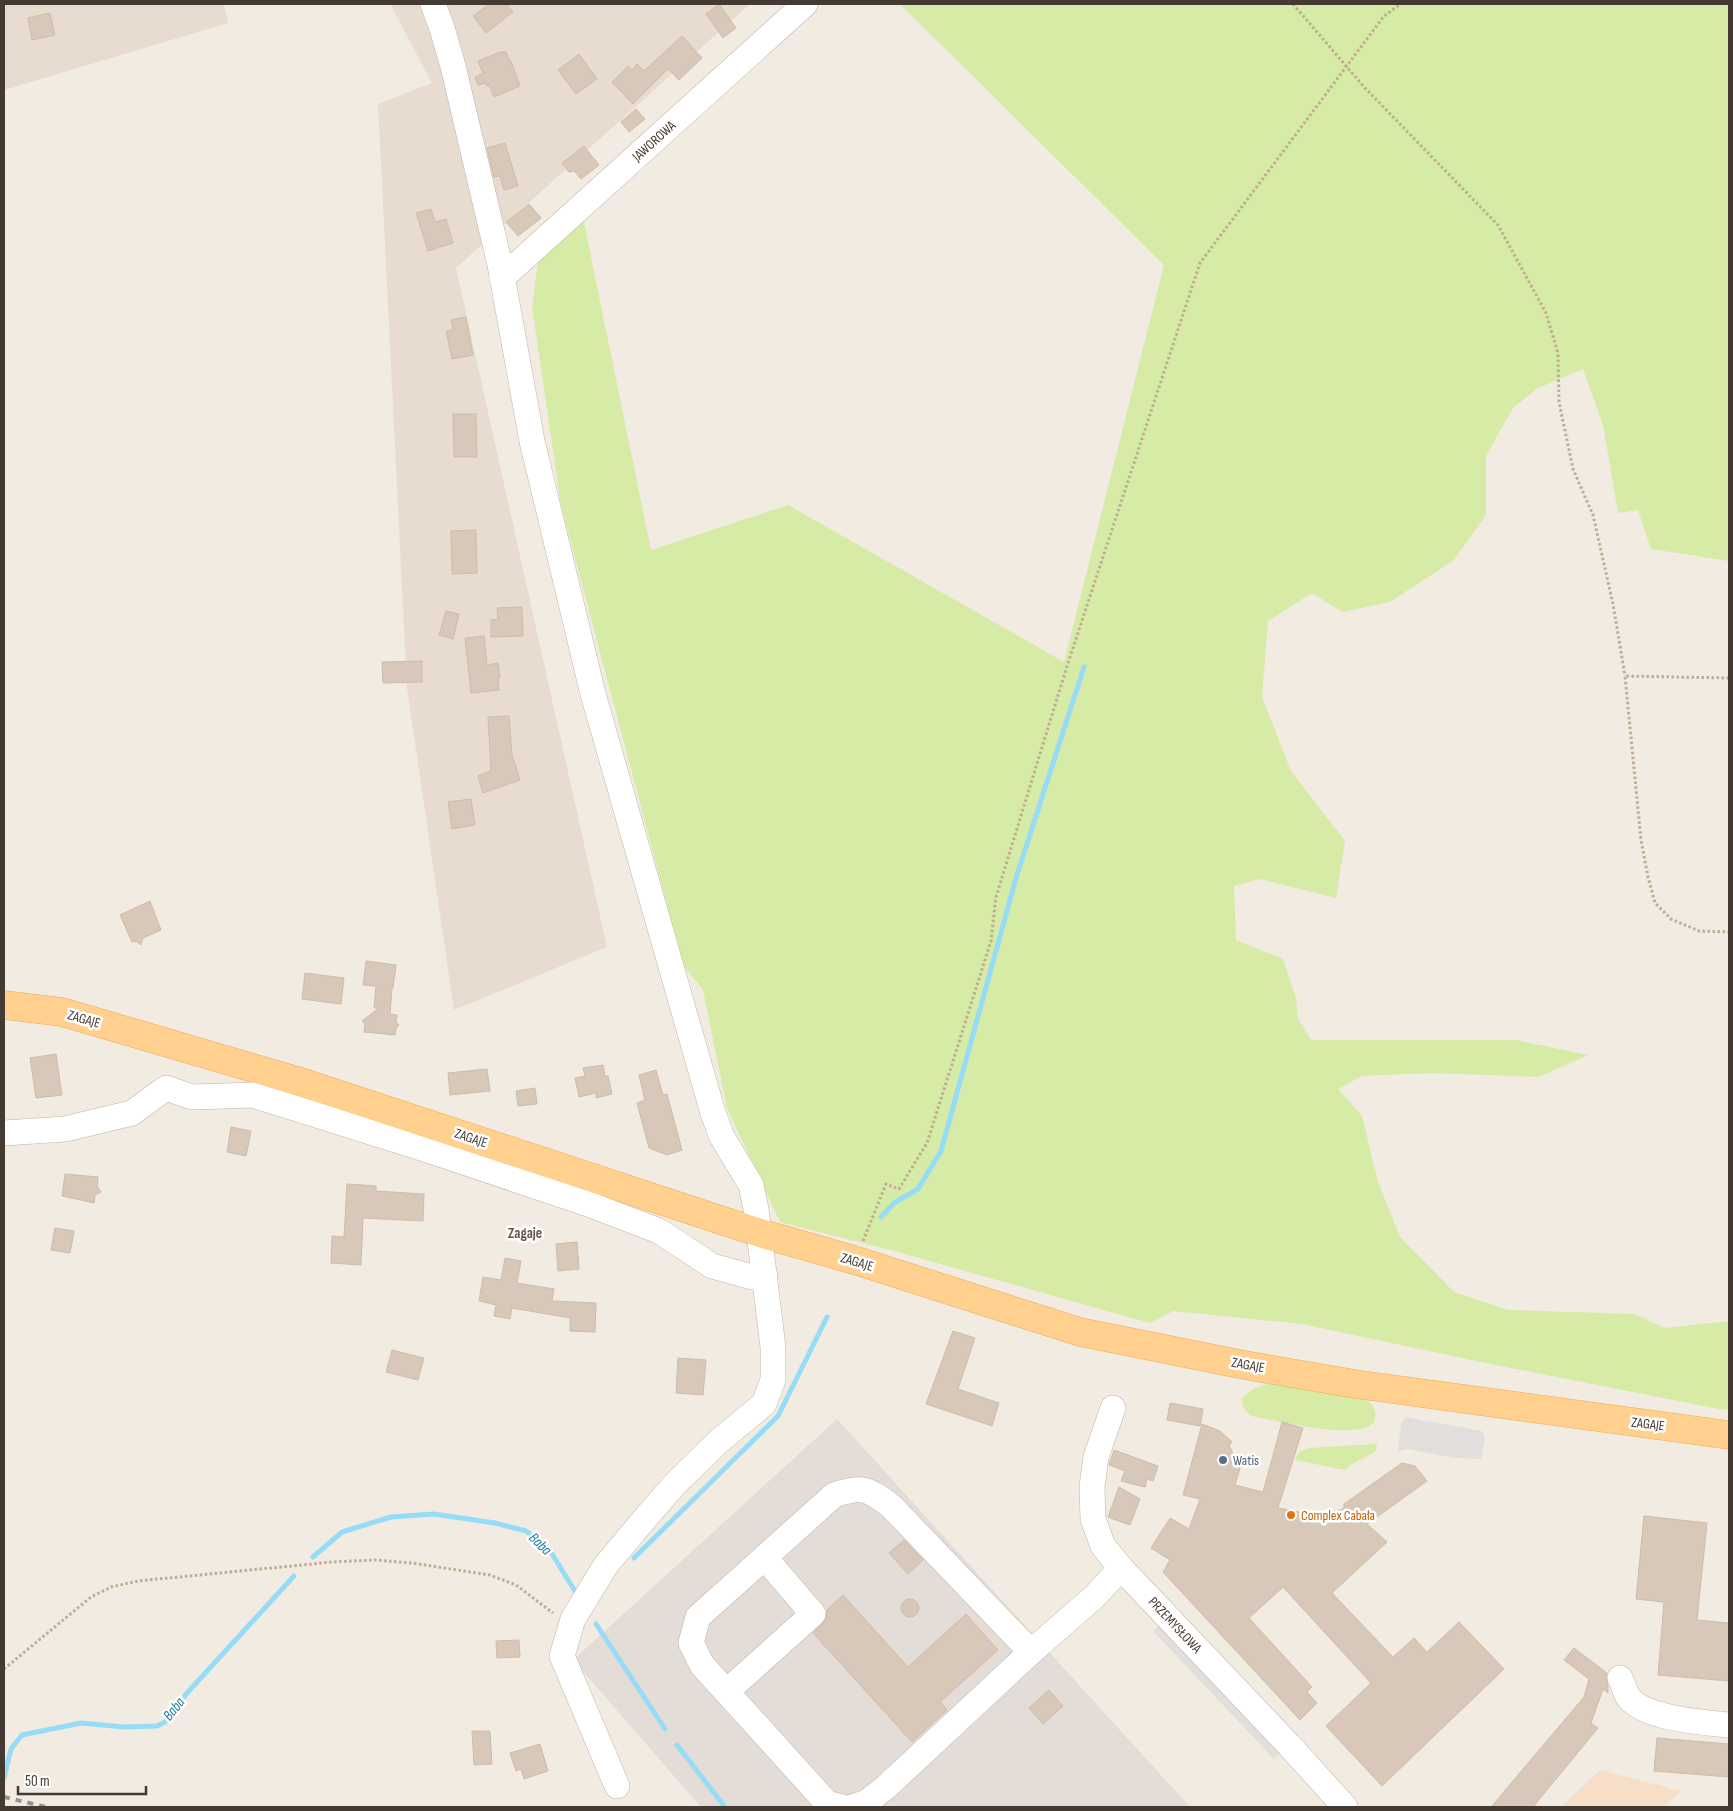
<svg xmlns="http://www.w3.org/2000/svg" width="1733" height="1811" viewBox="0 0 1733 1811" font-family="'Sofia Sans Condensed',sans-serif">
<rect width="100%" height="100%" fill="#f2ebe1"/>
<g fill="#e7dccf">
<path d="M4 4H224L228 23 4 90Z"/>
<path d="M390 4H750L456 268 607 947 454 1010 407 688 378 104 432 83Z"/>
</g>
<path fill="#f7dec9" d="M1600 1770 1681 1791 1663 1807H1561Z"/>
<path fill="#e4dcd7" d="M837 1419 1190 1807H701L573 1660Z"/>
<g fill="#d5eba6">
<path d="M900 4H1729V561L1651 549 1638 510 1618 513 1603 425 1583 369 1538 388 1513 408 1486 456V515L1454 560 1390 602 1342 612 1312 593 1268 621 1262 697 1291 771 1345 841 1336 898 1260 879 1234 886 1236 940 1283 959 1296 998 1298 1019 1311 1040H1516L1588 1055 1539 1077 1432 1073 1362 1076 1338 1089 1362 1116 1378 1182 1400 1237 1454 1292 1508 1310 1635 1314 1664 1328 1729 1321V1409H1719L1486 1363 1302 1324 1173 1311 1150 1323 894 1251 780 1222 727 1108 703 990 683 965 561 505 532 307 539 255 583 218 651 550 788 505 1064 662 1164 265Z"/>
<path d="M1274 1383C1297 1384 1320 1391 1342 1396 1349 1398 1358 1398 1365 1400 1378 1404 1380 1424 1365 1428 1336 1436 1285 1422 1255 1417 1246 1413 1242 1408 1242 1398 1252 1388 1261 1385 1274 1383Z"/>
<path d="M1375 1444 1377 1445 1375 1452 1352 1464 1345 1470 1295 1460C1297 1452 1302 1450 1310 1448Z"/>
</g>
<g fill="#e2dedb">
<path d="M1405 1417 1482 1431 1485 1438 1481 1459 1455 1458 1408 1449 1398 1451 1401 1425Z"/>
<path d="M1162 1623 1283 1750 1274 1759 1153 1631Z"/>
</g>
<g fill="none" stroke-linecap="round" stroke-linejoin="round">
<g stroke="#97dcf6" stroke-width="5">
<path d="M881 1217 894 1203 918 1189 941 1151 1016 878 1084 667"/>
<path d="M313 1557 342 1532 391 1517 434 1514 495 1523 526 1531 549 1549 578 1596"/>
<path d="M634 1558 778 1416 827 1317"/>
<path d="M596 1624 665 1729"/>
<path d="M677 1745 725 1807"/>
<path d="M4 1778 11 1749 22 1735 81 1723 124 1727 157 1726 165 1722 187 1693 294 1576"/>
</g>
</g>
<g fill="#d8c8b9" stroke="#d0bba9">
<path d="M489 4H507L513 12 486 33 473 16Z"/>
<path d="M719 4 736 28 723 38 706 14Z"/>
<path d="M50 13 55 35 32 40 28 18Z"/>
<path d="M682 36 702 58 679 80 668 69 633 104 612 82 628 66 632 70 637 64 644 71Z"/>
<path d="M500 52H506L510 61H511L520 86 494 97 489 85 487 86 486 83 478 85 475 77 483 73 478 61Z"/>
<path d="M579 54 597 79 576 94 558 70Z"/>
<path d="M636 109 645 119 629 132 621 122Z"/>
<path d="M505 143 518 186 504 190 500 176 494 177 487 148Z"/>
<path d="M584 146 599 165 581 179 574 171 569 172 562 163Z"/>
<path d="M529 204 541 218 518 236 506 222Z"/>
<path d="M431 209 435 222 446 219 453 243 428 251 416 213Z"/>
<path d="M466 317 473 355 452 359 446 331 453 330 451 320Z"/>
<path d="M453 414H476L477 457H454Z"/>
<path d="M476 530 477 573 452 574 451 531Z"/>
<path d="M522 607 523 636 491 637V620L498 619 497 608Z"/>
<path d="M446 611 459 614 453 639 439 635Z"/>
<path d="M484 636 487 665 498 663 500 678H498L499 690 471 693 465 638Z"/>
<path d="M422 661V682L383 683 382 662Z"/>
<path d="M509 716 512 755 520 780 483 793 478 776 491 771 488 717Z"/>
<path d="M471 799 475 825 452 829 448 802Z"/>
<path d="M150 901 161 930 143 938 141 945 136 941 132 942 120 915Z"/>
<path d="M366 961 396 965 393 988H392L390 1014 397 1015 396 1022 399 1025 396 1028 395 1035 364 1032 365 1024 362 1021 379 1008H374L376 986 363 985Z"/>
<path d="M305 973 344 978 341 1004 302 999Z"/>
<path d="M56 1054 62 1095 36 1098 30 1058Z"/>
<path d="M603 1065 605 1076H608L612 1094 596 1098V1093L579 1097 575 1078 585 1076 583 1068Z"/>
<path d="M487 1069 490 1091 450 1095 448 1073Z"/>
<path d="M656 1070 663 1095 667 1094 682 1150 667 1155 649 1148 637 1103 645 1100 639 1075Z"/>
<path d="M535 1088 537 1104 518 1106 516 1091Z"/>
<path d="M231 1127 251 1131 246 1156 227 1152Z"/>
<path d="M65 1174 98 1177 97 1186 101 1192 95 1195 94 1203 62 1196Z"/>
<path d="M347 1184 376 1186V1191L424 1194 423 1221 363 1218 361 1265 331 1263 332 1236 344 1237Z"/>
<path d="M55 1228 74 1231 70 1253 51 1250Z"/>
<path d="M577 1242 579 1269 558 1271 556 1244Z"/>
<path d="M505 1258 521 1261 517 1283 554 1289 552 1301 596 1303 595 1332 570 1331V1318L512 1308 510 1319 494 1316 496 1305 479 1301 483 1277 501 1280Z"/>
<path d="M953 1331 975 1338 958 1389 999 1403 992 1426 926 1404Z"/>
<path d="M392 1350 424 1358 418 1380 386 1372Z"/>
<path d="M678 1358 706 1360 703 1395 676 1393Z"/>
<path d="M1170 1403 1203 1409 1200 1426 1167 1420Z"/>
<path d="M1282 1422 1303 1428 1278 1508 1325 1517 1344 1508V1504L1402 1463 1415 1466 1427 1481 1367 1524 1387 1542 1332 1593 1393 1657 1414 1638 1427 1652 1459 1622 1504 1669 1382 1786 1326 1726 1371 1683 1283 1587 1249 1618 1312 1687 1307 1692 1317 1703 1300 1720 1163 1572 1170 1560 1151 1548 1170 1518 1189 1529 1200 1499 1183 1495 1202 1424 1220 1431 1232 1442 1229 1445 1234 1456 1241 1465 1235 1485 1263 1492Z"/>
<path d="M1114 1450 1158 1466 1153 1481 1147 1479 1145 1487 1121 1481 1125 1471 1109 1465Z"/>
<path d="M1119 1487 1140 1499 1130 1525 1108 1517Z"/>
<path d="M1644 1516 1707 1523 1697 1620 1729 1623V1681L1658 1675 1664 1602 1636 1599Z"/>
<path d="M904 1540 923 1560 908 1574 889 1553Z"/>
<path d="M843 1595 908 1667 966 1614 998 1650 940 1702 947 1710 912 1742 813 1633 826 1619 827 1610Z"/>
<circle cx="910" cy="1608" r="9"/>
<path d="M519 1640 520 1657 497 1658 496 1641Z"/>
<path d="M1574 1648 1607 1673 1606 1677 1608 1687V1693L1603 1689 1591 1723 1598 1728 1533 1807H1491L1584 1697 1589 1679 1564 1660Z"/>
<path d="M1049 1690 1063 1706 1043 1724 1029 1708Z"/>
<path d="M472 1731H490L492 1764 474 1765Z"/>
<path d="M1657 1738 1729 1744V1777L1654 1771Z"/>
<path d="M540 1744 548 1771 524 1779 521 1769 516 1771 510 1753Z"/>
</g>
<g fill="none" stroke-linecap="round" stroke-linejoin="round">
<g stroke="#c1b4a6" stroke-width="26">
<g id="minor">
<path d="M433 4 442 28 453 66 500 265 532 441 593 694 713 1113 722 1137 751 1185 756 1209 773 1347V1380L764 1404 719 1441 675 1484 648 1515 606 1565 573 1619 562 1656 617 1786"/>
<path d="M502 278 805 4"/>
<path d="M4 1133 65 1129 132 1113 166 1088 192 1097 253 1095 428 1150 591 1205 659 1231 712 1266 752 1277 765 1276"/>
<path d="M1113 1408 1096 1457 1092 1487 1093 1519 1103 1546 1121 1568 1289 1745 1345 1807"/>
<path d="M1620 1678C1623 1684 1625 1692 1628 1697 1645 1719 1702 1722 1729 1725"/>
<path d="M726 1692 813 1614 765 1558"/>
<path d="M842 1807 827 1803 702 1665 691 1643 698 1617 834 1495C863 1485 868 1489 891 1506L1031 1652"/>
<path d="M852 1807 867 1802 886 1787 1031 1652 1094 1597 1121 1568"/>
</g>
</g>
<g stroke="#edab55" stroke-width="29">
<path id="major" d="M4 1005 62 1012 301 1082 760 1233 854 1260 1080 1332 1239 1364 1355 1384 1729 1435"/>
</g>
<g stroke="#c1ab93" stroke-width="3" stroke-dasharray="2.5 2.5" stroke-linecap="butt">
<path d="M1293 4 1364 87 1498 225 1546 313 1558 353 1559 402 1573 469 1593 515 1613 604 1625 676"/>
<path d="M1729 678 1625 676 1641 840 1648 877 1655 903 1671 919 1699 931 1729 932"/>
<path d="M863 1241 886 1184 899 1189 927 1143 991 941 996 897 1067 666 1200 263 1384 16 1400 4"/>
<path d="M4 1669 91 1597 111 1587 138 1581 332 1562 375 1560 412 1563 490 1575 516 1585 553 1613"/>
</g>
<use href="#minor" stroke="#fff" stroke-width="25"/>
<use href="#major" stroke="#ffd08e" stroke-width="28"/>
<path stroke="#939393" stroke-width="4" stroke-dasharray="6 6" stroke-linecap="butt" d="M4 1797 46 1807"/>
</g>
<circle fill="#5c6f8a" stroke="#fff" stroke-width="2" cx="1223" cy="1460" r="5"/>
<circle fill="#e8710a" stroke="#fff" stroke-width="2" cx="1291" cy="1515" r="5"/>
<g text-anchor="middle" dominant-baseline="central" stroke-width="5" stroke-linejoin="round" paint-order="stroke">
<g font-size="14" fill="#443a32" stroke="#fff">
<text transform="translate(654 141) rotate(-42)">JAWOROWA</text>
<text transform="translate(84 1019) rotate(16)">ZAGAJE</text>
<text transform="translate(471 1138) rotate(18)">ZAGAJE</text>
<text transform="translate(857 1262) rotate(17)">ZAGAJE</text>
<text transform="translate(1248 1365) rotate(10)">ZAGAJE</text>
<text transform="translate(1648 1424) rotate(7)">ZAGAJE</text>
<text transform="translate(1175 1625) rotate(47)">PRZEMYSŁOWA</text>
</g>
<g font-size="14" fill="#4e5e75" stroke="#fff" text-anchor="start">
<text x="1233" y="1460">Watis</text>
</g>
<g font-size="14" fill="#c56008" stroke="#fff" text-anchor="start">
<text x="1301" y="1515">Complex Cabała</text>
</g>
<g font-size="15" font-weight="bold" fill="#685748" stroke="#fff">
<text x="525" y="1233">Zagaje</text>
</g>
<g font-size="15" font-style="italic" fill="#207a9e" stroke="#fff">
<text transform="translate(540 1544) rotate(44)">Baba</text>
<text transform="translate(174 1709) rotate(-51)">Baba</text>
</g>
</g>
<rect width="1733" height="1811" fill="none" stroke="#443a32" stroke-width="10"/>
<path d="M18 1786v8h128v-8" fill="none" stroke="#443a32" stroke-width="2.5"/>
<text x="25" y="1786" font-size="15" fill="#443a32" stroke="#ffffff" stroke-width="4" paint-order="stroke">50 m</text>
</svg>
